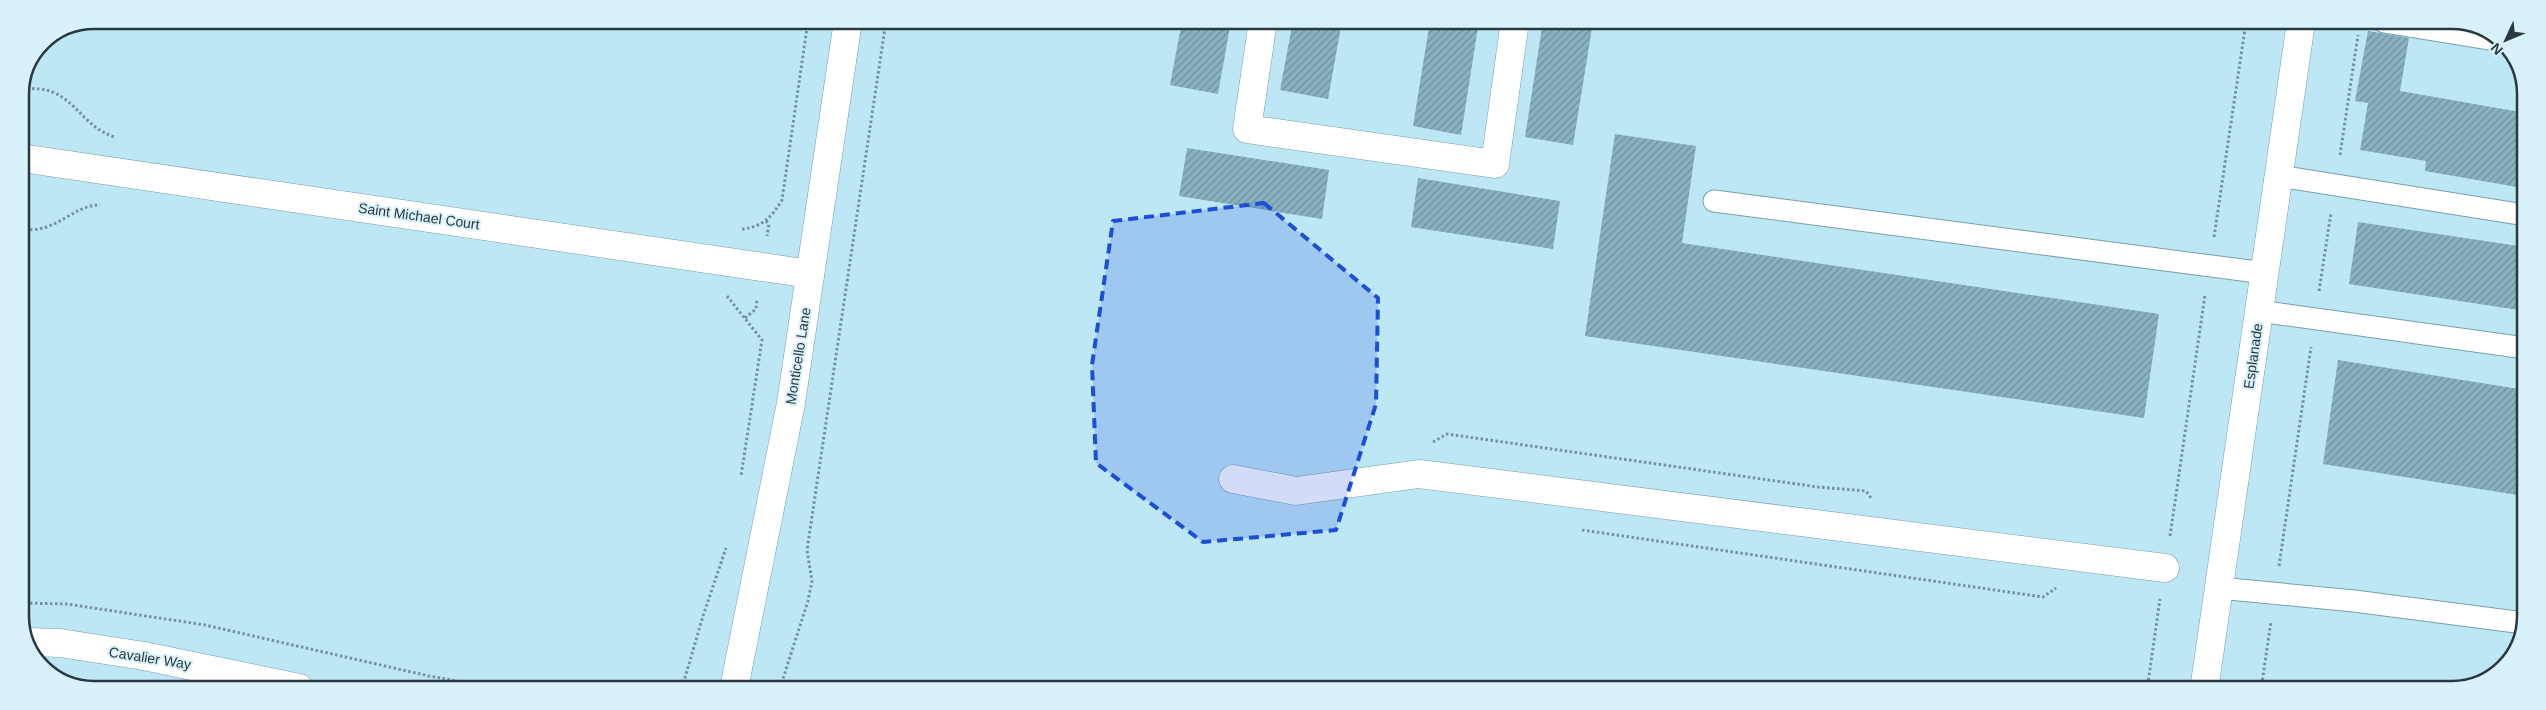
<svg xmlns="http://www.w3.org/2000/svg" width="2546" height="710" viewBox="0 0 2546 710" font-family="Arial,sans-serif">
<defs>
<pattern id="building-hatch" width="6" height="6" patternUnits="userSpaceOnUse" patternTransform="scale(1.25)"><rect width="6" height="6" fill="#89b1bf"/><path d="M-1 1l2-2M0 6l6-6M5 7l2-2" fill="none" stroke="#70919d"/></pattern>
</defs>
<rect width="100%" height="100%" fill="#bee7f6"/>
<g fill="url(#building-hatch)">
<path d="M1182 21H1231L1218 94 1170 85Z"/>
<path d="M1293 21H1342L1328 99 1280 90Z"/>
<path d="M1430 21H1479L1461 135 1413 126Z"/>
<path d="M1543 21 1593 22 1573 145 1525 137Z"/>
<path d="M2368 31 2409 38 2400 91 2526 113V129L2517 187 2425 171 2426 161 2360 150 2368 103 2355 101Z"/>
<path d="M1615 134 1696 146 1682 243 2159 314 2144 418 1585 336Z"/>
<path d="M1187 148 1329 170 1322 219 1179 196Z"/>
<path d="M1418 178 1560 201 1553 249 1411 227Z"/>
<path d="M2358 222 2525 247V311L2349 284Z"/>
<path d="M2338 360 2525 390 2524 496 2323 464Z"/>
</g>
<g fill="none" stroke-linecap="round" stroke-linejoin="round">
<g stroke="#789fad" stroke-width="23">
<g id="service">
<path d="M2384 22 2501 41"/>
<path d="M2279 176 2525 215"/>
<path d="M1714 201 2265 273"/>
<path d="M2259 311 2525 348"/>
<path d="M2219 588 2354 601 2524 623"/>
</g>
</g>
<g stroke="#789fad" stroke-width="29">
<g id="minor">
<path d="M1263 21 1247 129 1495 164 1515 21"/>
<path d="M28 159 810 274"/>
<path d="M1233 479 1296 491 1419 474 2165 568"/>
<path d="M29 642 60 643 144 656 299 688"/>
<path d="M734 688 791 403 848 21"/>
</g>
</g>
<g stroke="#789fad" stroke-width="29">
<path id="secondary" d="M2204 690 2301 22"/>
</g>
<g stroke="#76939d" stroke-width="3" stroke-dasharray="2.5 2.5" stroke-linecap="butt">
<path d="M22 90C72 81 77 126 115 137"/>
<path d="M2340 155 2358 35"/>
<path d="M766 221 769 224 767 236"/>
<path d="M20 229C57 235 71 205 100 205"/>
<path d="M742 229C762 227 772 217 782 200L808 21"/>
<path d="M2214 237 2246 22"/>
<path d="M2319 291 2331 213"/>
<path d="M727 296 762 340 741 476"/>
<path d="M745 318 756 309 757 299"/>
<path d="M1433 442 1447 434 1818 487 1866 491 1871 498"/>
<path d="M1582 530 2043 597 2056 588"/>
<path d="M2170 536 2205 295"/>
<path d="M2279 566 2311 347"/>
<path d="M20 603 67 604 205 625 429 676 496 688"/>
<path d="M71 685 90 688"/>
<path d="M682 688 703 616 726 548"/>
<path d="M780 688 808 601 812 581 807 550 886 21"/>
<path d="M2147 690 2160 599"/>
<path d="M2261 690 2271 621"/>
</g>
<use href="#service" stroke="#fff" stroke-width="21"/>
<use href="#minor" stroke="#fff" stroke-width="28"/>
<use href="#secondary" stroke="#fff" stroke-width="28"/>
</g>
<path fill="#1d4ed8" fill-opacity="0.2" stroke="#1d4ed8" stroke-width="4" stroke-dasharray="10 6" stroke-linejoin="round" d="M1264 203 1378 298 1376 404 1336 530 1203 542 1096 463 1092 365 1113 221Z"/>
<g text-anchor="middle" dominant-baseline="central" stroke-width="4" stroke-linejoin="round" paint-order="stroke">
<g font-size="14" fill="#29393f" stroke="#d9f1fb">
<text transform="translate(419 216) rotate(8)">Saint Michael Court</text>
<text transform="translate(798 356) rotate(-81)">Monticello Lane</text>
<text transform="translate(2253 356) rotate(-82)">Esplanade</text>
<text transform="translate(150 658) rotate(9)">Cavalier Way</text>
</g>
</g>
<path d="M0 0H2546V710H0ZM94 29H2452A65 65 0 0 1 2517 94V616A65 65 0 0 1 2452 681H94A65 65 0 0 1 29 616V94A65 65 0 0 1 94 29Z" fill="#d9f1fb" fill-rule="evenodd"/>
<path fill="none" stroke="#29393f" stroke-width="2.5" d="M94 29H2452A65 65 0 0 1 2517 94V616A65 65 0 0 1 2452 681H94A65 65 0 0 1 29 616V94A65 65 0 0 1 94 29Z"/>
<g transform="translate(2506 40) rotate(226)" stroke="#d9f1fb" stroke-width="4" paint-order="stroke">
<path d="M0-4L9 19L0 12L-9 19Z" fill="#29393f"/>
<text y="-8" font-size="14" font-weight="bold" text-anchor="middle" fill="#29393f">N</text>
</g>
</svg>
